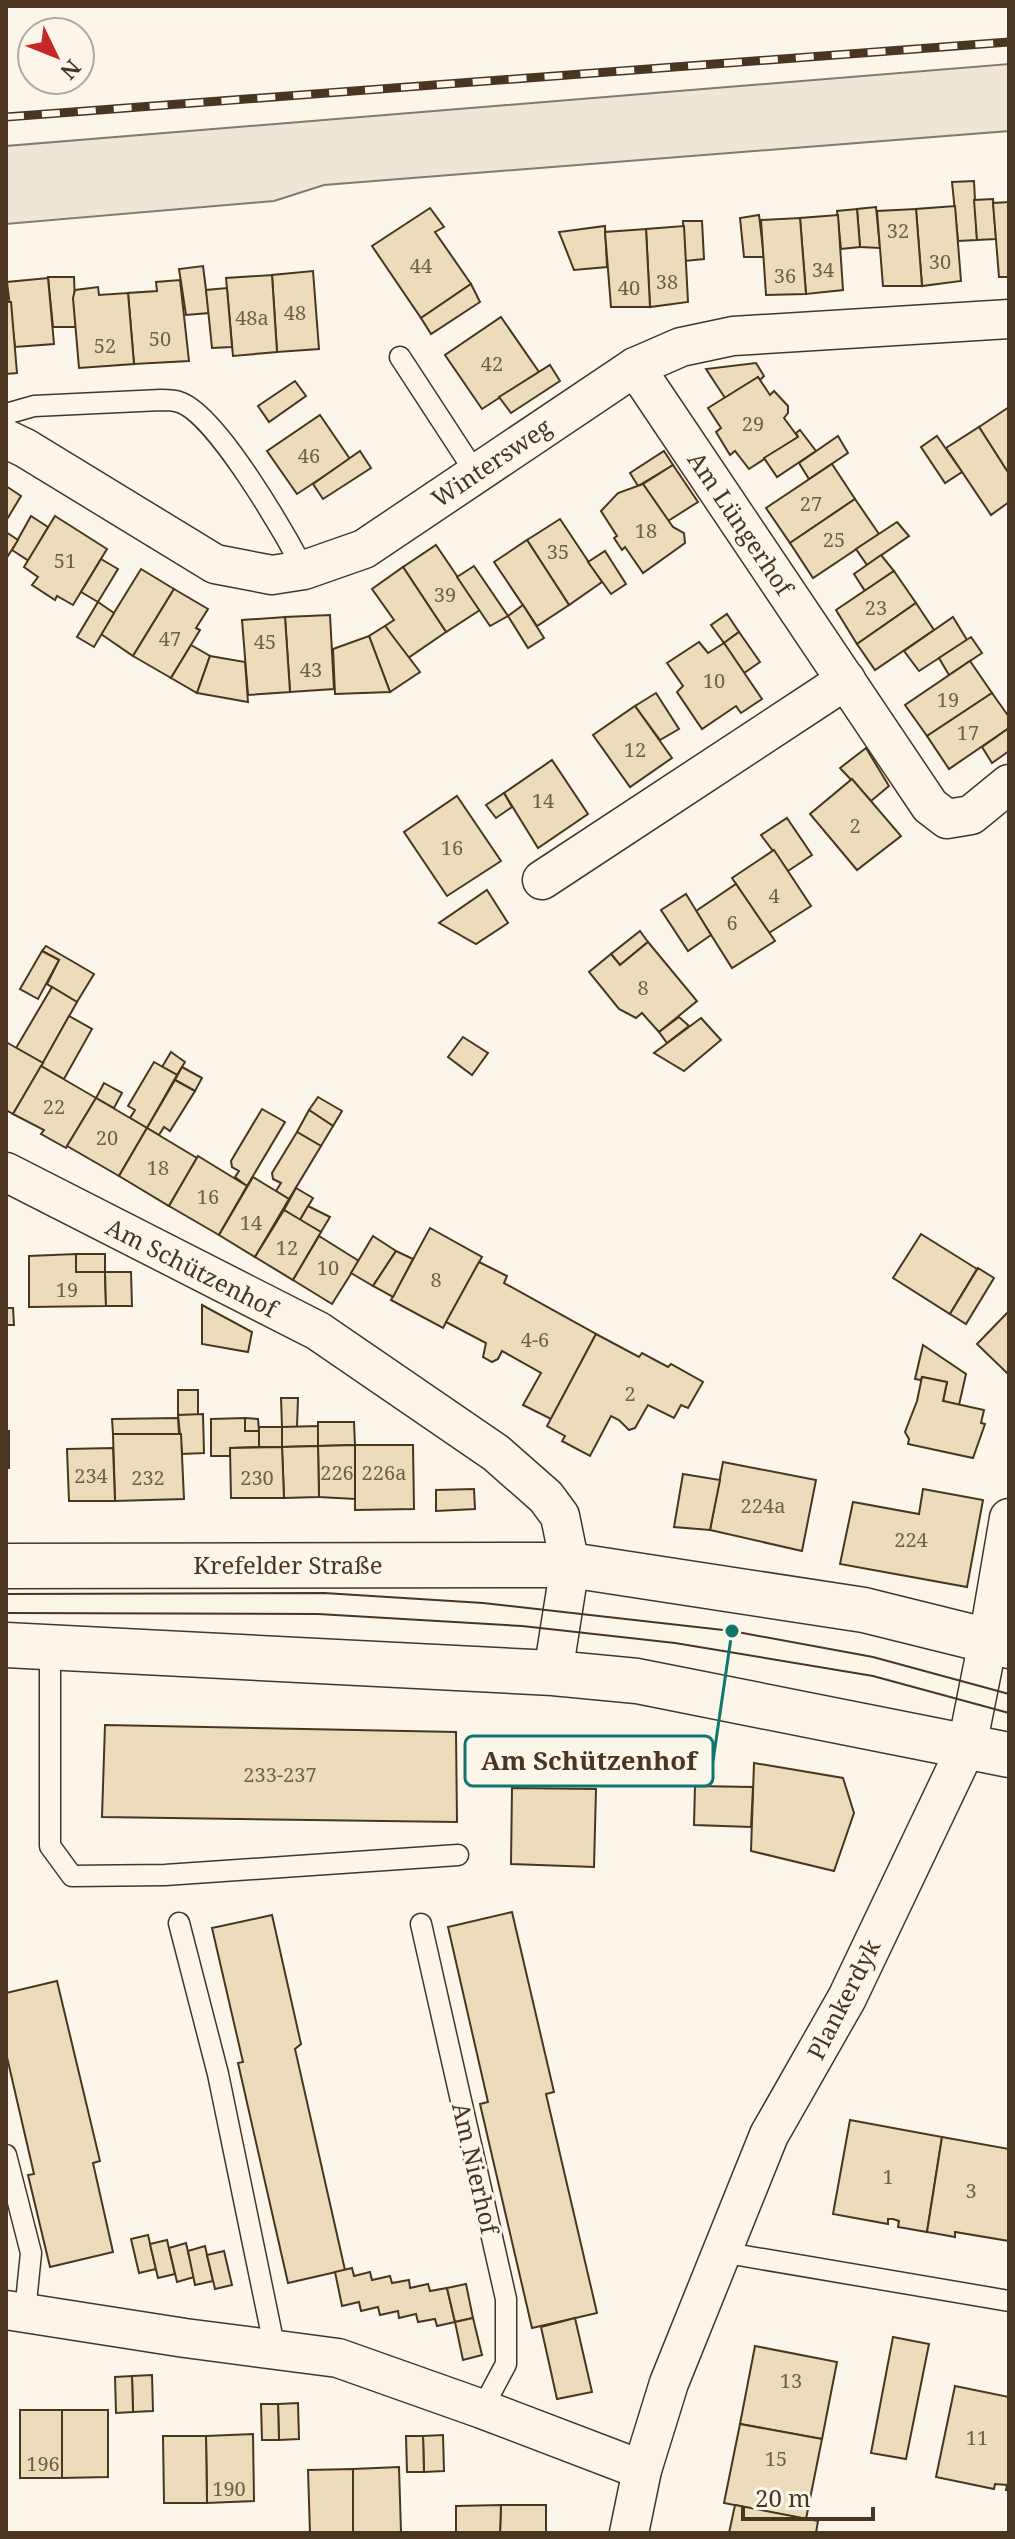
<svg xmlns="http://www.w3.org/2000/svg" width="1015" height="2539" viewBox="0 0 1015 2539" font-family="'Noto Serif',serif">
<rect width="100%" height="100%" fill="#fbf6e9"/>
<path fill="#ede6d9" stroke="#887966" stroke-width="2" d="M1009 64V131L324 185 274 201 6 224V146Z"/>
<g fill="#ecdcbc" stroke="#4a3520" stroke-width="2">
<path d="M974 181 977 240 958 241 952 182Z"/>
<path d="M993 199 996 239 977 240 974 200Z"/>
<path d="M1009 202V277H999L993 203Z"/>
<path d="M955 206 961 281 922 286 916 209Z"/>
<path d="M876 207 880 248 860 247 857 209Z"/>
<path d="M430 208 444 227 435 232 471 284 421 318 372 246Z"/>
<path d="M857 209 860 247 841 249 837 211Z"/>
<path d="M916 209 922 286H883L877 211Z"/>
<path d="M759 215 764 257H744L740 218Z"/>
<path d="M838 215 843 290 806 294 800 218Z"/>
<path d="M800 218 806 294 766 295 761 220Z"/>
<path d="M683 221H702L704 259 685 261Z"/>
<path d="M605 226 607 267 574 270 559 232Z"/>
<path d="M684 226 688 302 650 307 646 229Z"/>
<path d="M646 229 650 307H611L605 232Z"/>
<path d="M203 266 209 313 186 315 179 269Z"/>
<path d="M313 271 319 349 277 352 272 275Z"/>
<path d="M272 275 277 352 233 356 226 278Z"/>
<path d="M48 277H74L76 327H53Z"/>
<path d="M48 278 54 344 15 347 7 282Z"/>
<path d="M180 280 189 361 134 364 128 293 157 291 156 282Z"/>
<path d="M471 284 480 302 431 334 421 318Z"/>
<path d="M98 287 99 295 128 293 134 364 79 368 73 298 75 290Z"/>
<path d="M227 288 232 347 212 348 206 290Z"/>
<path d="M6 302H11L17 373 6 374Z"/>
<path d="M501 317 539 372 482 409 445 355Z"/>
<path d="M756 363 764 376 760 380 758 377 725 398 706 369Z"/>
<path d="M550 365 560 381 511 413 499 397Z"/>
<path d="M758 377 770 395 774 391 788 406V413L784 418 798 437 749 469 735 451 730 455 716 432 721 428 708 408Z"/>
<path d="M295 381 306 396 269 422 258 406Z"/>
<path d="M1009 407V474L979 427Z"/>
<path d="M320 415 350 459 297 494 267 451Z"/>
<path d="M979 427 1009 474V502L991 515 946 448Z"/>
<path d="M800 430 816 451 777 477 764 458 798 437 796 433Z"/>
<path d="M838 436 848 453 809 479 799 463Z"/>
<path d="M937 436 962 472 945 483 921 447Z"/>
<path d="M360 451 371 468 323 499 313 484Z"/>
<path d="M664 451 673 465 638 486 630 473Z"/>
<path d="M832 464 855 499 790 543 766 508Z"/>
<path d="M673 465 698 502 668 521 643 484Z"/>
<path d="M643 484 673 527 684 533 685 543 643 573 625 547 622 550 614 538 617 536 601 511 618 493Z"/>
<path d="M6 486 21 496 6 521Z"/>
<path d="M855 499 879 534 813 578 790 543Z"/>
<path d="M31 516 48 527 29 561 12 550Z"/>
<path d="M55 516 107 549 73 605 57 596 55 600 32 585 38 577 24 567Z"/>
<path d="M560 519 602 582 569 605 527 540Z"/>
<path d="M897 522 909 536 867 565 856 549Z"/>
<path d="M6 532 18 540 6 559Z"/>
<path d="M527 540 569 605 537 626 494 562Z"/>
<path d="M436 545 480 610 446 632 403 567Z"/>
<path d="M605 551 626 584 611 594 588 562Z"/>
<path d="M881 555 894 571 865 591 854 574Z"/>
<path d="M101 559 118 569 98 602 81 592Z"/>
<path d="M474 566 508 616 490 626 457 577Z"/>
<path d="M403 567 446 632 408 658 385 626 394 620 372 589Z"/>
<path d="M141 569 174 589 133 656 101 634Z"/>
<path d="M894 571 916 603 857 644 836 610Z"/>
<path d="M174 589 208 609 196 628 200 630 171 678 133 656Z"/>
<path d="M98 602 114 613 94 647 77 637Z"/>
<path d="M916 603 934 630 875 670 857 644Z"/>
<path d="M523 605 544 638 528 648 508 616Z"/>
<path d="M727 614 739 632 724 643 711 625Z"/>
<path d="M330 615 334 689 290 692 285 617Z"/>
<path d="M285 617 290 692 248 695 242 620Z"/>
<path d="M953 617 967 640 919 671 904 651Z"/>
<path d="M385 626 420 672 390 692 369 636Z"/>
<path d="M739 632 760 662 744 673 724 643Z"/>
<path d="M369 636 390 692 335 694 333 649Z"/>
<path d="M971 637 982 653 949 675 939 658Z"/>
<path d="M699 642 708 653 724 643 762 699 741 713 736 706 702 729 677 692 683 686 667 663Z"/>
<path d="M191 645 210 656 197 693 171 678Z"/>
<path d="M210 656 245 662 248 702 197 693Z"/>
<path d="M970 661 992 693 927 736 905 705Z"/>
<path d="M656 693 679 729 660 740 635 706Z"/>
<path d="M992 693 1009 717V728L949 769 927 736Z"/>
<path d="M635 706 672 758 630 787 593 735Z"/>
<path d="M1009 728V751L992 763 982 747Z"/>
<path d="M866 748 889 786 871 801 840 768Z"/>
<path d="M552 760 588 814 538 848 504 793Z"/>
<path d="M852 779 901 836 857 870 810 814Z"/>
<path d="M504 793 512 807 496 818 486 805Z"/>
<path d="M457 796 501 861 447 896 404 832Z"/>
<path d="M787 818 812 855 788 871 761 835Z"/>
<path d="M774 850 811 906 769 933 732 878Z"/>
<path d="M736 884 775 941 732 968 696 911Z"/>
<path d="M487 890 508 923 476 944 439 923Z"/>
<path d="M686 894 711 935 688 951 661 910Z"/>
<path d="M640 931 648 942 620 965 611 954Z"/>
<path d="M648 942 697 1001 659 1032 642 1013 636 1018 619 1009 589 972 611 954 620 965Z"/>
<path d="M46 946 94 974 77 1002 47 984 59 960 42 951Z"/>
<path d="M42 951 59 960 38 999 20 989Z"/>
<path d="M52 987 77 1002 43 1063 16 1048Z"/>
<path d="M69 1016 92 1029 64 1079 41 1066Z"/>
<path d="M679 1017 689 1026 667 1043 659 1032Z"/>
<path d="M701 1018 721 1040 684 1071 654 1053Z"/>
<path d="M463 1037 488 1053 472 1075 448 1057Z"/>
<path d="M6 1042 43 1063 13 1114 6 1110Z"/>
<path d="M171 1052 185 1062 177 1075 162 1067Z"/>
<path d="M154 1062 177 1075 147 1128 130 1118 135 1110 128 1106Z"/>
<path d="M41 1066 96 1098 66 1148 41 1134 44 1130 13 1114Z"/>
<path d="M182 1067 202 1078 195 1091 175 1080Z"/>
<path d="M175 1080 195 1091 170 1131 164 1127 159 1135 147 1128Z"/>
<path d="M104 1083 122 1093 114 1108 96 1098Z"/>
<path d="M318 1097 342 1111 333 1126 309 1110Z"/>
<path d="M96 1098 147 1128 119 1176 67 1146Z"/>
<path d="M262 1109 285 1122 247 1186 235 1177 239 1171 232 1167 231 1161Z"/>
<path d="M309 1110 333 1126 321 1146 297 1132Z"/>
<path d="M147 1128 197 1158 169 1206 119 1176Z"/>
<path d="M297 1132 321 1146 289 1199 276 1191 281 1183 273 1179 272 1173Z"/>
<path d="M198 1156 247 1186 219 1235 169 1206Z"/>
<path d="M253 1177 289 1199 255 1257 219 1235Z"/>
<path d="M296 1188 313 1198 300 1220 284 1210Z"/>
<path d="M308 1206 330 1217 321 1232 300 1220Z"/>
<path d="M284 1210 321 1232 293 1280 255 1257Z"/>
<path d="M430 1228 482 1257 443 1328 391 1300Z"/>
<path d="M921 1234 977 1269 950 1314 893 1278Z"/>
<path d="M319 1236 359 1261 332 1304 293 1280Z"/>
<path d="M373 1236 396 1251 373 1286 351 1273Z"/>
<path d="M396 1251 413 1259 393 1297 373 1286Z"/>
<rect x="76" y="1254" width="29" height="18"/>
<path d="M76 1254V1272H105L106 1306 29 1307V1256Z"/>
<path d="M479 1262 507 1276 504 1283 596 1334 551 1419 523 1405 541 1373 502 1351 498 1359 492 1362 483 1357 486 1343 446 1322Z"/>
<path d="M978 1268 994 1278 966 1324 950 1314Z"/>
<path d="M105 1272H131L132 1306H106Z"/>
<path d="M202 1305 252 1332 248 1352 202 1344Z"/>
<path d="M6 1308H13L14 1325H6Z"/>
<path d="M1009 1311V1375L977 1344Z"/>
<path d="M596 1334 639 1357 642 1353 668 1367 671 1364 703 1382 688 1408 681 1405 674 1418 648 1405 635 1428 629 1430 619 1420 611 1416 590 1456 562 1441 565 1436 547 1426Z"/>
<path d="M923 1345 966 1374 959 1405 943 1401 947 1382 922 1377 921 1380 915 1379Z"/>
<path d="M922 1377 947 1382 943 1401 984 1410 981 1423 985 1424 973 1458 908 1444 909 1439 905 1432 917 1401Z"/>
<rect x="178" y="1390" width="20" height="25"/>
<path d="M281 1398H298L297 1427H282Z"/>
<path d="M203 1414 204 1453 182 1454 178 1415Z"/>
<path d="M178 1418 179 1434H113L112 1419Z"/>
<path d="M245 1418 258 1419 259 1431H245Z"/>
<path d="M245 1418V1431H259V1447L230 1448V1456H211V1419Z"/>
<path d="M318 1422H354L355 1445 318 1446Z"/>
<path d="M318 1426V1446L282 1447V1427Z"/>
<rect x="259" y="1427" width="23" height="20"/>
<rect x="6" y="1431" width="3" height="37"/>
<path d="M113 1434H181L184 1499 115 1501Z"/>
<path d="M355 1445V1499L319 1497 318 1446Z"/>
<path d="M355 1445H413L414 1509 355 1510Z"/>
<path d="M318 1446 319 1497 284 1498 282 1447Z"/>
<path d="M282 1447 284 1498H231L230 1448Z"/>
<path d="M113 1448 115 1501H69L67 1449Z"/>
<path d="M723 1462 816 1480 802 1551 710 1530Z"/>
<path d="M683 1474 720 1480 710 1530 674 1527Z"/>
<path d="M474 1489 475 1509 436 1511V1490Z"/>
<path d="M923 1489 983 1500 967 1587 840 1564 853 1502 919 1514Z"/>
<path d="M105 1725 456 1732 457 1822 102 1817Z"/>
<path d="M754 1763 843 1778 854 1813 834 1871 751 1851Z"/>
<path d="M695 1786 753 1787 751 1827 694 1825Z"/>
<path d="M512 1788 596 1789 594 1867 511 1864Z"/>
<path d="M512 1912 554 2092 546 2094 597 2313 532 2328 480 2104 488 2102 448 1927Z"/>
<path d="M272 1915 301 2044 295 2049 345 2270 288 2283 238 2063 243 2062 212 1928Z"/>
<path d="M57 1981 100 2161 93 2163 113 2252 50 2267 28 2175 34 2174 6 2053V1993Z"/>
<path d="M850 2120 942 2137 927 2232 898 2227 899 2221 893 2219H888V2224L833 2214Z"/>
<path d="M942 2137 1009 2149V2241L955 2232V2237L927 2232Z"/>
<path d="M148 2235 156 2269 139 2273 131 2239Z"/>
<path d="M167 2240 175 2274 158 2278 150 2244Z"/>
<path d="M186 2243 194 2277 177 2282 169 2248Z"/>
<path d="M205 2246 213 2281 195 2285 188 2251Z"/>
<path d="M224 2251 232 2285 215 2289 207 2255Z"/>
<path d="M352 2268 354 2276 370 2272 372 2280 390 2276 392 2283 409 2280 410 2288 428 2284 430 2291 447 2288 455 2322 437 2326 435 2319 418 2322 416 2314 399 2318 398 2311 380 2315 378 2307 361 2311 359 2302 342 2306 335 2272Z"/>
<path d="M466 2284 473 2318 455 2322 447 2288Z"/>
<path d="M473 2318 482 2355 463 2360 455 2322Z"/>
<path d="M575 2318 592 2392 557 2399 541 2327Z"/>
<path d="M893 2337 929 2344 906 2459 871 2453Z"/>
<path d="M755 2346 837 2362 822 2439 740 2424Z"/>
<path d="M152 2375 153 2411 133 2412 132 2376Z"/>
<path d="M132 2376 133 2412 116 2413 115 2377Z"/>
<path d="M955 2386 1009 2397V2490H1006L1007 2485 995 2484 994 2489 936 2477Z"/>
<path d="M298 2403 299 2439 279 2440 278 2404Z"/>
<path d="M261 2404H278L279 2440H262Z"/>
<rect x="20" y="2410" width="42" height="68"/>
<path d="M62 2410H108V2477L62 2478Z"/>
<path d="M740 2424 822 2439 806 2519 724 2503Z"/>
<path d="M253 2434 254 2501 207 2503 206 2436Z"/>
<path d="M443 2435 444 2471 424 2472 423 2436Z"/>
<path d="M163 2436H206L207 2503H164Z"/>
<path d="M406 2436H423L424 2472H407Z"/>
<path d="M399 2467 401 2532 353 2533V2469Z"/>
<path d="M353 2469V2533H310L308 2470Z"/>
<path d="M501 2505H546V2533H500Z"/>
<path d="M501 2505 500 2533H456V2506Z"/>
<path d="M735 2505 818 2521 816 2533H729Z"/>
</g>
<g fill="none" stroke-linecap="round" stroke-linejoin="round">
<g stroke="#4a3520" stroke-width="23">
<g id="service">
<path d="M400 357 475 472"/>
<path d="M6 414 34 406 161 400C166 400 174 400 179 402 216 413 285 534 304 570"/>
<path d="M50 1647V1846L72 1876 165 1875 458 1855"/>
<path d="M179 1923 218 2074 275 2350"/>
<path d="M421 1924 506 2299V2364L482 2409"/>
<path d="M6 2155 31 2253 25 2312"/>
<path d="M721 2252 1009 2301"/>
</g>
</g>
<g stroke="#4a3520" stroke-width="41">
<g id="minor">
<path d="M635 367 930 806 947 819 971 815 1009 784"/>
<path d="M6 439 25 448 215 564 272 575 304 570 364 549 635 367 681 347 733 336 1009 319"/>
<path d="M542 880 846 680"/>
<path d="M6 1172 318 1331 496 1453 546 1497 560 1516 570 1565 553 1673"/>
<path d="M6 2310 185 2338 338 2358 482 2409 642 2470"/>
<path d="M629 2533 642 2470 669 2383 769 2135 847 1998 967 1746 988 1641 1009 1518"/>
</g>
</g>
<g stroke="#4a3520" stroke-width="47">
<g id="tertiary">
<path d="M6 1566 570 1565 864 1610 1009 1646"/>
<path d="M6 1645 553 1673 637 1681 1009 1755"/>
</g>
</g>
<use href="#service" stroke="#fbf6e9" stroke-width="20"/>
<use href="#minor" stroke="#fbf6e9" stroke-width="38"/>
<use href="#tertiary" stroke="#fbf6e9" stroke-width="44"/>
<g stroke="#4a3520" stroke-width="2">
<path d="M6 1594 324 1593 483 1603 732 1631 873 1657 1009 1694"/>
<path d="M6 1613 318 1614 522 1626 675 1643 873 1676 1009 1713"/>
</g>
<g stroke="#4a3520" stroke-width="9">
<path id="rail" d="M6 117 1009 42"/>
</g>
<use href="#rail" stroke="#fbf6e9" stroke-width="6" stroke-dasharray="18" stroke-linecap="butt"/>
</g>
<g text-anchor="middle" dominant-baseline="central" stroke-width="6" stroke-linejoin="round" paint-order="stroke">
<g font-size="20" fill="#725f47">
<text x="898" y="230">32</text>
<text x="940" y="261">30</text>
<text x="421" y="265">44</text>
<text x="823" y="269">34</text>
<text x="785" y="275">36</text>
<text x="667" y="281">38</text>
<text x="629" y="287">40</text>
<text x="295" y="312">48</text>
<text x="252" y="317">48a</text>
<text x="160" y="338">50</text>
<text x="105" y="345">52</text>
<text x="492" y="363">42</text>
<text x="753" y="423">29</text>
<text x="309" y="455">46</text>
<text x="811" y="503">27</text>
<text x="646" y="530">18</text>
<text x="834" y="539">25</text>
<text x="558" y="551">35</text>
<text x="65" y="560">51</text>
<text x="445" y="594">39</text>
<text x="876" y="607">23</text>
<text x="170" y="638">47</text>
<text x="265" y="641">45</text>
<text x="311" y="669">43</text>
<text x="714" y="680">10</text>
<text x="948" y="699">19</text>
<text x="968" y="732">17</text>
<text x="635" y="749">12</text>
<text x="543" y="800">14</text>
<text x="855" y="825">2</text>
<text x="452" y="847">16</text>
<text x="774" y="895">4</text>
<text x="732" y="922">6</text>
<text x="643" y="987">8</text>
<text x="54" y="1106">22</text>
<text x="107" y="1137">20</text>
<text x="158" y="1167">18</text>
<text x="208" y="1196">16</text>
<text x="251" y="1222">14</text>
<text x="287" y="1247">12</text>
<text x="328" y="1267">10</text>
<text x="436" y="1279">8</text>
<text x="67" y="1289">19</text>
<text x="535" y="1339">4-6</text>
<text x="630" y="1393">2</text>
<text x="337" y="1472">226</text>
<text x="384" y="1472">226a</text>
<text x="91" y="1475">234</text>
<text x="148" y="1477">232</text>
<text x="257" y="1477">230</text>
<text x="763" y="1505">224a</text>
<text x="911" y="1539">224</text>
<text x="280" y="1774">233-237</text>
<text x="888" y="2176">1</text>
<text x="971" y="2190">3</text>
<text x="791" y="2380">13</text>
<text x="977" y="2437">11</text>
<text x="776" y="2458">15</text>
<text x="43" y="2463">196</text>
<text x="229" y="2488">190</text>
</g>
<g font-size="24" fill="#4a3520" stroke="#fbf6e9">
<text transform="translate(491 462) rotate(-34)">Wintersweg</text>
<text transform="translate(741 523) rotate(56)">Am Lüngerhof</text>
<text transform="translate(192 1267) rotate(27)">Am Schützenhof</text>
<text x="288" y="1564">Krefelder Straße</text>
<text transform="translate(843 1999) rotate(-63)">Plankerdyk</text>
<text transform="translate(476 2168) rotate(77)">Am Nierhof</text>
</g>
</g>
<path fill="none" stroke="#0f766e" stroke-width="3" d="M732 1631L713 1761"/>
<circle fill="#0f766e" stroke="#fbf6e9" stroke-width="3" cx="732" cy="1631" r="8"/>
<rect fill="#fbf6e9" stroke="#0f766e" stroke-width="3" x="465" y="1736" width="248" height="50" rx="8"/>
<g font-size="26" text-anchor="middle" font-weight="bold" fill="#4a3520">
<text x="589" y="1770">Am Schützenhof</text>
</g>
<rect width="1015" height="2539" fill="none" stroke="#4a3520" stroke-width="16"/>
<g transform="translate(56 56) rotate(133)"><circle r="38" fill="#fbf6e9" stroke="#b4a999" stroke-width="2"/>
<path d="M0-6L14 30L0 20L-14 30Z" fill="#c62828"/>
<text y="-12" font-size="22" font-weight="bold" text-anchor="middle" fill="#4a3520">N</text>
</g>
<path d="M743 2507v12h130v-12" fill="none" stroke="#4a3520" stroke-width="4"/>
<text x="755" y="2507" font-size="24" fill="#4a3520" stroke="#fbf6e9" stroke-width="6" paint-order="stroke">20 m</text>
</svg>
